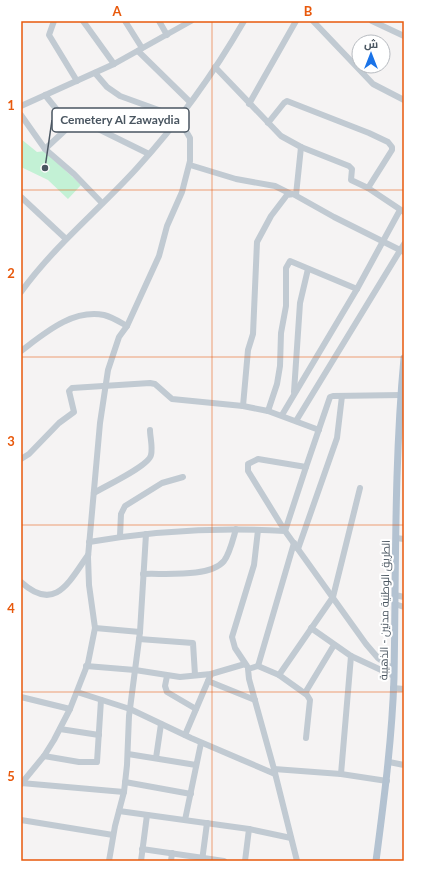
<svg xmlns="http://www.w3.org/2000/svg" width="425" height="882" viewBox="0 0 425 882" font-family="Lato,Cairo,sans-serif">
<rect width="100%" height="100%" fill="#f5f3f3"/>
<path fill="#c3f1d5" d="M21 139 37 152 45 151 81 185 68 199 48 180 21 167Z"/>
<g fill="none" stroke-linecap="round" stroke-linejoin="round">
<g stroke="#c1cad2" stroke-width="6">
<path d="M54 21 49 35 77 81"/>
<path d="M83 21 114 64"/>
<path d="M125 21 142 48"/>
<path d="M159 21 167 35"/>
<path d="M313 21 373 84 404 100"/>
<path d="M372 21 404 36"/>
<path d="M138 51 190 102"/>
<path d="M215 67 281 136 301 147 349 166 352 169 351 180 368 188 404 212"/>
<path d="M45 95 70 126"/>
<path d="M249 104 296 21"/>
<path d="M21 106 114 64 191 21"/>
<path d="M21 115 45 149 74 174 102 203"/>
<path d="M268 123 284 103 287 101 369 133 388 142 392 147V150L368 188"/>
<path d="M45 149 74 122 82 121 149 154"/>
<path d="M190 165 236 179 275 186 291 194"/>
<path d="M296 195 301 147"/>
<path d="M21 197 66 239"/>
<path d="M21 292C54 246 99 210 137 168 177 124 214 73 244 21"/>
<path d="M21 351C45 333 72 309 104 315 112 317 120 322 127 326"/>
<path d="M294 392 300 303 308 269"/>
<path d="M243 406 248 350 253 334 257 242 271 216 287 195 293 194 334 217 404 252"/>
<path d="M268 411 277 384 280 366 281 333 286 306V268L290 261 357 289"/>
<path d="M282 415 357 289 400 210"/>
<path d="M296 421 404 244"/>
<path d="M21 459 29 454 59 423 74 412 69 391 72 388 150 383 155 384 172 399 243 406 268 411 319 430"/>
<path d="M258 459 306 467 285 531 248 471V464Z"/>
<path d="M306 467 330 397 333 396 402 395"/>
<path d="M94 493C105 486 149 466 151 455 153 447 150 437 150 430"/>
<path d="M120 536 121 514 125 506 162 483 183 477"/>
<path d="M396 538 404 539"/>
<path d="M89 542C153 531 220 527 285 531L366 644 378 658 393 669"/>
<path d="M298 549 337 438 342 396"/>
<path d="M143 574C164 573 210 578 224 561 230 553 233 539 236 529"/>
<path d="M21 582C55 613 69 582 88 555"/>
<path d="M395 595 404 597"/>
<path d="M395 604 404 607"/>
<path d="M95 628 140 632"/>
<path d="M311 628 351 656 394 676"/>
<path d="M139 639 193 643 195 675"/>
<path d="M86 666 135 670 180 677 211 674 245 664"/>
<path d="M247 666 235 648 232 637 254 565 258 530"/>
<path d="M258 666 294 543"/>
<path d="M279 675 333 597 360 488"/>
<path d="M167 676 165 686 167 692 196 709"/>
<path d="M208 681 255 700"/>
<path d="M393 688 404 689"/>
<path d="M77 692 130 709 191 738 275 774"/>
<path d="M305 693 334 645"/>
<path d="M21 697 70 709"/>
<path d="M60 729 99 735"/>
<path d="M185 735 211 674"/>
<path d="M128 754 196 765"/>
<path d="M44 756 79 762H97L101 700"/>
<path d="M156 758 161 724"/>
<path d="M389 762 404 765"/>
<path d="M274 769 341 774 387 781"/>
<path d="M341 774 351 656"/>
<path d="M125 782 191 794"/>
<path d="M21 783 124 792"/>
<path d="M21 784 44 756 54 740 70 709 88 663 95 628 89 585 88 557 100 423 108 370 119 337 127 326 159 256 167 226 182 192 190 161V138L179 119 167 113 120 96 107 87 95 73"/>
<path d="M119 811 249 829 291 838"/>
<path d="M21 820 113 835"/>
<path d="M185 820 201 743"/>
<path d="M142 849 224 861"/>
<path d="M109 861 115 826 124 792 127 765 129 716 140 632 146 534"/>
<path d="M141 861 147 815"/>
<path d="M171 861 172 853"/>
<path d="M202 861 207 823"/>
<path d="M245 861 249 829"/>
<path d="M297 861 274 769 249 679 248 669 258 666 279 675 307 695 310 700 306 738"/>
</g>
<path stroke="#b3c2d1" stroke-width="7" d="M376 861C384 800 392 739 394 678 396 571 394 464 404 358"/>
</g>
<path fill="none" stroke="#e8590c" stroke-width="1" stroke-opacity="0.55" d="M212 21V861M21 190H404M21 357H404M21 525H404M21 692H404"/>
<g text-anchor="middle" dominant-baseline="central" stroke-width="4" stroke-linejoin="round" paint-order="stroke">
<g font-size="11" fill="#4a5661" stroke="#fff">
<text transform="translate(384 610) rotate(-89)">الطريق الوطنية مدنين - الذهيبة</text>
</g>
</g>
<path fill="none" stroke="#4a5661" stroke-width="1.5" d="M45 168L52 120"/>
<circle fill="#4a5661" stroke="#fff" stroke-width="1.5" cx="45" cy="168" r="4"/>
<rect fill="#fff" stroke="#4a5661" stroke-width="1.5" x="52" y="108" width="137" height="24" rx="4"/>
<g font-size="12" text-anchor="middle" font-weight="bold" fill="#4a5661">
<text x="120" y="124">Cemetery Al Zawaydia</text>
</g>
<rect width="425" height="882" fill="none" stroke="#ffffff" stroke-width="44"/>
<g transform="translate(371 54)"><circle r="19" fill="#ffffff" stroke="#b7bbc0"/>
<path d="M0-3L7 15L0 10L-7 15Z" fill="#1a73e8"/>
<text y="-6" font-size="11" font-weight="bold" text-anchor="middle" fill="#4a5661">ش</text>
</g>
<rect x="22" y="22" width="381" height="838" fill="none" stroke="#e8590c" stroke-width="1.5"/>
<g font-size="13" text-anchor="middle" font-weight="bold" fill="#e8590c">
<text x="117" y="16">A</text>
<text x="308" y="16">B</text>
<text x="11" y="110">1</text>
<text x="11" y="278">2</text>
<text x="11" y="446">3</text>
<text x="11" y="613">4</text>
<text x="11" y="781">5</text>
</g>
</svg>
